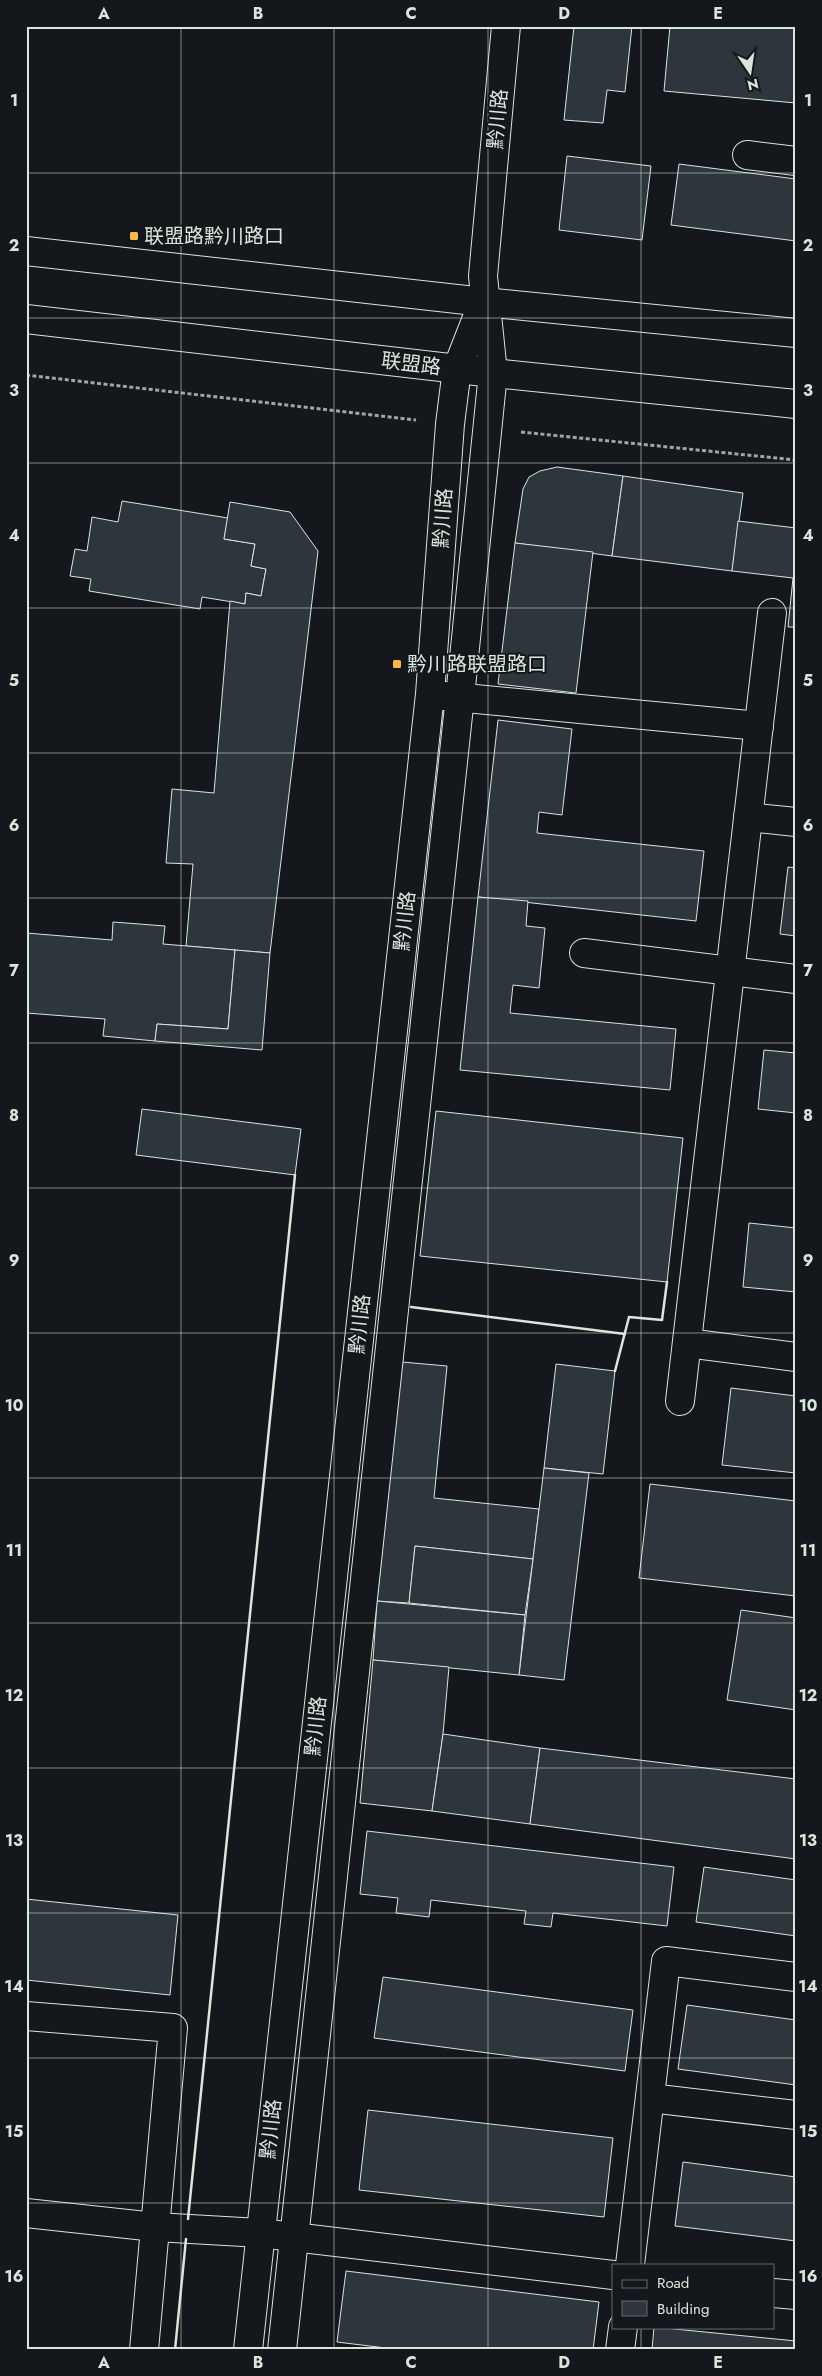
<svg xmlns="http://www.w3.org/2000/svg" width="822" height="2376" viewBox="0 0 822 2376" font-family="Jost,'Noto Sans SC',sans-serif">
<rect width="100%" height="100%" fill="#14181c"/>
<g fill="#2c363c" stroke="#d8e6dc">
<path d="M574 26H632L625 92 607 90 603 123 564 120Z"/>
<path d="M670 26H796V103L664 91Z"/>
<path d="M567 156 651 166 642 240 559 230Z"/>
<path d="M679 164 796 179V241L671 225Z"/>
<path d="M557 467 623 476 612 556 515 543 523 489 529 477 540 471Z"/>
<path d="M623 476 743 493 732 571 612 556Z"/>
<path d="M122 501 228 518 224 539 255 544 251 566 266 569 261 596 246 593 245 604 202 597 200 609 89 591 91 579 70 576 75 549 87 551 92 517 118 522Z"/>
<path d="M230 502 290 512 318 551 270 953 186 946 193 864 166 863 172 789 214 793 230 601 245 604 246 593 261 596 266 569 251 566 255 544 224 539Z"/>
<path d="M738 521 796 528V627H788L793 578 732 571Z"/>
<path d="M515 543 593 552 576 693 498 684Z"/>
<path d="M498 720 572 729 562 815 539 812 537 833 704 851 696 921 478 897Z"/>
<path d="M788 867 796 868V936L780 934Z"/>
<path d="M478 897 528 901 526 926 545 928 539 988 513 985 510 1013 676 1029 670 1090 460 1070Z"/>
<path d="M113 922 165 926 163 944 235 950 228 1029 157 1024 155 1041 103 1036 105 1019 26 1013V933L112 940Z"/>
<path d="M235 950 270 953 262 1050 155 1041 157 1024 228 1029Z"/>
<path d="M764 1050 796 1053V1113L758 1109Z"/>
<path d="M142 1109 301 1129 295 1175 136 1155Z"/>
<path d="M436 1111 683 1138 667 1282 420 1256Z"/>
<path d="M749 1223 796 1228V1292L743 1287Z"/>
<path d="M402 1362 447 1366 434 1498 539 1509 533 1559 415 1546 409 1603 377 1601Z"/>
<path d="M556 1364 615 1371 603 1474 544 1468Z"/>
<path d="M731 1388 796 1396V1473L722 1465Z"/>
<path d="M544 1468 589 1473 564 1680 519 1675Z"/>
<path d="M650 1484 796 1501V1596L639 1578Z"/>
<path d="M415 1546 533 1559 525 1615 409 1603Z"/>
<path d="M377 1601 525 1615 519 1675 373 1660Z"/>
<path d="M741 1610 796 1618V1710L727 1700Z"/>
<path d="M373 1660 449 1667 443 1734 432 1811 360 1803Z"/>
<path d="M443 1734 540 1748 530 1824 432 1811Z"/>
<path d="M540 1748 796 1779V1859L530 1824Z"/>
<path d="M367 1831 674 1867 667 1926 553 1913 551 1927 524 1924 526 1911 431 1900 429 1917 396 1913 398 1898 360 1894Z"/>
<path d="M704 1867 796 1880V1936L696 1922Z"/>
<path d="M26 1899 178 1915 170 1995 26 1980Z"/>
<path d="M383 1977 633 2010 625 2071 374 2038Z"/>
<path d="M687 2005 796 2020V2085L678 2069Z"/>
<path d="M368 2110 613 2138 604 2217 359 2190Z"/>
<path d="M683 2162 796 2177V2241L675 2226Z"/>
<path d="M346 2271 599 2302 593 2350H402L337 2342Z"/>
<path d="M654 2327 796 2341V2350H652Z"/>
</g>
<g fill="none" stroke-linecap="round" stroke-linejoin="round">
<g stroke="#d8e6dc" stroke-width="30">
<g id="minor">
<path d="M747 155 796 161"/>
<path d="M444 696 759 726"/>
<path d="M748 817 796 822"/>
<path d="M584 953 796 979"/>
<path d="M687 1343 796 1357"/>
<path d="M680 1401 772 613"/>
<path d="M26 2016 173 2028 144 2350"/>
<path d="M650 2098 796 2115"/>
<path d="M26 2213 155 2227 260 2233 613 2275"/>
<path d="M630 2265 666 1961 796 1977"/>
<path d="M773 2293 796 2295"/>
<path d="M248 2350 430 694 450 424 457 369 482 305"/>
<path d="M282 2350 460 697 493 373 483 276 506 26"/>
<path d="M620 2350 623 2327"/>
</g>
</g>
<g stroke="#d8e6dc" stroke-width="30">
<g id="major">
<path d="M26 251 484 302 796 333"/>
<path d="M26 319 493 373 796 404"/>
</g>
</g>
<g stroke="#9da8a2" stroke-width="3" stroke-dasharray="4 2.5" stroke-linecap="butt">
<path d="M26 375 416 420"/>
<path d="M521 432 796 460"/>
</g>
<use href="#minor" stroke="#14181c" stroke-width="28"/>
<use href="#major" stroke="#14181c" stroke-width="28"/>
<g stroke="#d8e6dc" stroke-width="2.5">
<path d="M411 1307 625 1334"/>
<path d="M615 1371 629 1317 662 1320 667 1282"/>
<path d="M188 2219 295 1175"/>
<path d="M175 2350 186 2239"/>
</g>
</g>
<path fill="none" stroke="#d8e6dc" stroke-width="1" stroke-opacity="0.55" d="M181 26V2350M334 26V2350M488 26V2350M641 26V2265M26 173H796M26 318H796M26 463H796M26 608H796M26 753H796M26 898H796M26 1043H796M26 1188H796M26 1333H796M26 1478H796M26 1623H796M26 1768H796M26 1913H796M26 2058H796M26 2203H796M641 2327V2350"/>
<g fill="#ffb74d" stroke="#14181c" stroke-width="2">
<rect x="129" y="231" width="10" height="10" rx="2.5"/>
<rect x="392" y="659" width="10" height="10" rx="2.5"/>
</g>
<g text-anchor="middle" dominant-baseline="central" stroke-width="4" stroke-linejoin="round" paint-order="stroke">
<g font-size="20" fill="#d8e6dc" stroke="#14181c">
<text transform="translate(498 119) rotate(-85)">黔川路</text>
<text transform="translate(411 364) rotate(7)">联盟路</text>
<text transform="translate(443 518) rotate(-86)">黔川路</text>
<text transform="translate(405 921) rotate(-84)">黔川路</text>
<text transform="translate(360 1324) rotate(-84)">黔川路</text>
<text transform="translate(316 1726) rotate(-84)">黔川路</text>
<text transform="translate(271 2129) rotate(-84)">黔川路</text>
</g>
<g font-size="20" fill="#d8e6dc" stroke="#14181c" text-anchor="start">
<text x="144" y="236">联盟路黔川路口</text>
<text x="407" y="664">黔川路联盟路口</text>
</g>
</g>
<rect width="822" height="2376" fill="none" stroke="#14181c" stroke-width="55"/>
<rect x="612" y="2264" width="162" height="65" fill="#14181c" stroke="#626a69"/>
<rect x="622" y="2280" width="25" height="8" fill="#14181c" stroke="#626a69"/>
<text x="657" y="2288" font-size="15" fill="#d8e6dc">Road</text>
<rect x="622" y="2301" width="25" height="15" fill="#2c363c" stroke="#626a69"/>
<text x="657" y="2314" font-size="15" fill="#d8e6dc">Building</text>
<g transform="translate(750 72) rotate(167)" stroke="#14181c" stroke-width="4" paint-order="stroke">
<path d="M0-4L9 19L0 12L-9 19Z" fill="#d8e6dc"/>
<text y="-8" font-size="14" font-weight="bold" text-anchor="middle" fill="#d8e6dc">N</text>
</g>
<rect x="28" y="28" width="766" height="2320" fill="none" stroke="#d8e6dc" stroke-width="2"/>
<g font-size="16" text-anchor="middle" font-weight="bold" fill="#d8e6dc">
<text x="104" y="19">A</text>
<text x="258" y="19">B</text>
<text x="411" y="19">C</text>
<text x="564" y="19">D</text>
<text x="718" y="19">E</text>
<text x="14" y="106">1</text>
<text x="808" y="106">1</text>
<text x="14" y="251">2</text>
<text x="808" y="251">2</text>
<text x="14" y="396">3</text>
<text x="808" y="396">3</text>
<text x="14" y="541">4</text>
<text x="808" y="541">4</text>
<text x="14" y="686">5</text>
<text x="808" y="686">5</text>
<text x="14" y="831">6</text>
<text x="808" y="831">6</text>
<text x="14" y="976">7</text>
<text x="808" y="976">7</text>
<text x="14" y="1121">8</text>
<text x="808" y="1121">8</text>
<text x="14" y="1266">9</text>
<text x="808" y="1266">9</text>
<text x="14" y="1411">10</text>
<text x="808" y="1411">10</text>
<text x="14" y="1556">11</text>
<text x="808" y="1556">11</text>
<text x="14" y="1701">12</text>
<text x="808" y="1701">12</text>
<text x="14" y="1846">13</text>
<text x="808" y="1846">13</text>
<text x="14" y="1992">14</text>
<text x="808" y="1992">14</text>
<text x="14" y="2137">15</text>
<text x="808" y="2137">15</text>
<text x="14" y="2282">16</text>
<text x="808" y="2282">16</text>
<text x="104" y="2368">A</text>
<text x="258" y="2368">B</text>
<text x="411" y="2368">C</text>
<text x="564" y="2368">D</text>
<text x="718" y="2368">E</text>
</g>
</svg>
